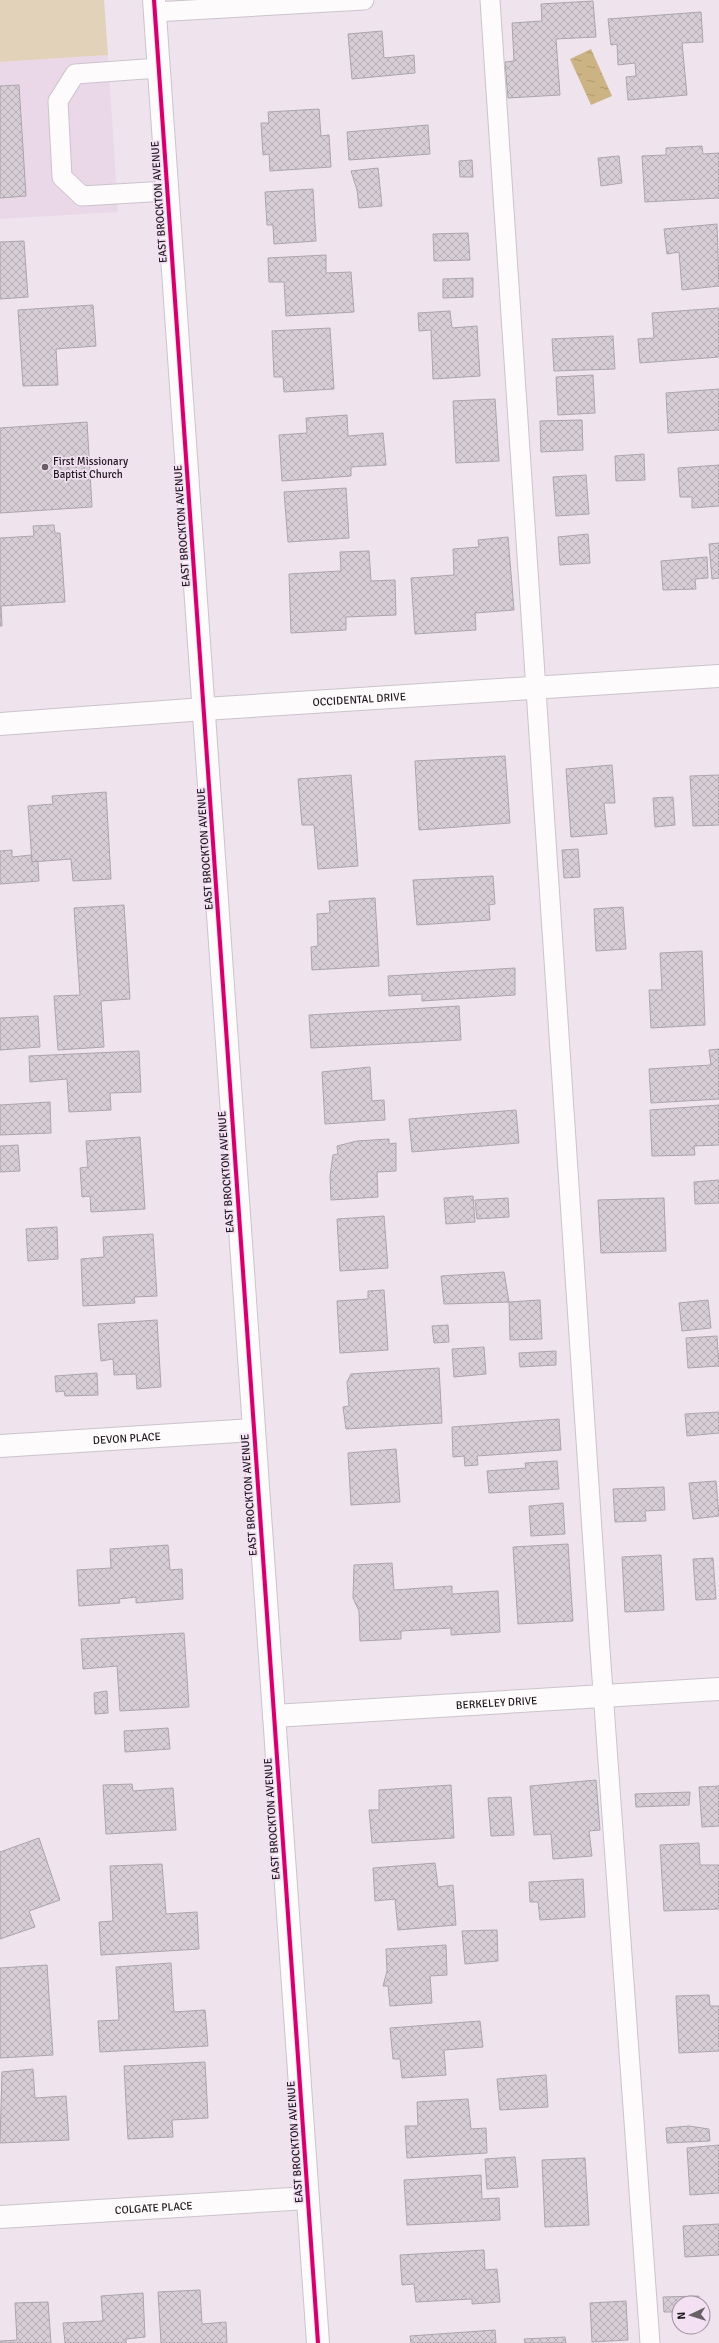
<svg xmlns="http://www.w3.org/2000/svg" width="719" height="2343" viewBox="0 0 719 2343" font-family="Signika,sans-serif">
<defs>
<pattern id="water-ripples" width="26" height="14" patternUnits="userSpaceOnUse"><rect width="26" height="14" fill="#cbb384"/><path d="M2 4q2-2 4 0t4 0M15 11q2-2 4 0t4 0" fill="none" stroke="#ae9972"/></pattern>
<pattern id="building-cross-hatch" width="8" height="8" patternUnits="userSpaceOnUse"><rect width="8" height="8" fill="#d6cdd5"/><path d="M0 0l8 8M0 8l8-8" fill="none" stroke="#b7afb6"/></pattern>
</defs>
<rect width="100%" height="100%" fill="#efe4ee"/>
<path fill="#ead8e9" d="M108 55 118 212 0 219V62Z"/>
<path fill="#e3d2ba" d="M0 0H104L108 55 0 62Z"/>
<path fill="url(#water-ripples)" d="M591 49 612 96 591 105 570 59Z"/>
<g fill="url(#building-cross-hatch)" stroke="#aca5ac">
<path d="M593 1 596 37 556 39 560 95 508 98 505 62 514 61 512 23 542 21 541 4Z"/>
<path d="M701 12 703 42 682 43 687 95 628 100 626 77 636 76 635 63 618 65 617 44 611 45 608 19Z"/>
<path d="M382 31 384 58 414 55 415 73 352 79 348 34Z"/>
<path d="M19 85 26 196 0 198V86Z"/>
<path d="M319 109 321 136 329 135 331 167 270 171 269 154 263 155 261 123H269L268 112Z"/>
<path d="M428 125 430 154 349 160 347 132Z"/>
<path d="M702 146 703 154 719 153V198L645 202 642 156 666 155V148Z"/>
<path d="M619 156 622 183 601 186 598 158Z"/>
<path d="M472 160 473 177H460L459 161Z"/>
<path d="M378 168 382 206 359 208 357 190 351 171Z"/>
<path d="M313 189 316 241 274 244 273 225H267L265 192Z"/>
<path d="M717 224 719 286 682 290 679 252 667 254 664 229Z"/>
<path d="M468 233 470 260 434 261 433 234Z"/>
<path d="M24 241 28 297 0 299V242Z"/>
<path d="M326 255V273L351 272 354 312 286 316 284 282H269L268 258Z"/>
<path d="M473 278V297L443 298V279Z"/>
<path d="M93 305 96 346 56 349 58 385 23 386 18 310Z"/>
<path d="M719 308V357L640 363 638 339 654 338 652 313Z"/>
<path d="M450 311 452 328 477 326 480 376 433 379 431 330 419 331 418 313Z"/>
<path d="M330 328 334 389 284 392 283 377H274L272 331Z"/>
<path d="M613 336 615 369 554 371 552 339Z"/>
<path d="M593 375 595 413 558 415 556 377Z"/>
<path d="M719 389V430L668 433 666 393Z"/>
<path d="M495 399 499 461 456 463 453 401Z"/>
<path d="M347 415 348 436 383 433 386 465 351 467V476L282 481 279 435 307 433 306 418Z"/>
<path d="M582 420 583 450 541 452 540 421Z"/>
<path d="M87 422 92 507 0 513V428Z"/>
<path d="M644 454 645 480 616 481 615 456Z"/>
<path d="M719 465V506L692 508V497H680L678 468Z"/>
<path d="M586 475 589 514 556 516 553 477Z"/>
<path d="M346 488 349 538 288 542 284 492Z"/>
<path d="M54 525 55 533H60L65 602 1 606 2 626H0V538L34 536 33 526Z"/>
<path d="M588 534 590 563 560 565 558 537Z"/>
<path d="M508 537 514 610 475 613 476 630 415 634 411 578 454 575 453 549 479 547 478 540Z"/>
<path d="M719 543V578L712 579 709 544Z"/>
<path d="M369 551 371 581 395 580 396 615 346 617V630L291 633 289 574 341 571 340 552Z"/>
<path d="M707 557 708 578 695 579 696 589 663 590 661 561Z"/>
<path d="M505 756 510 823 419 830 415 761Z"/>
<path d="M612 765 615 803H604L607 834 571 837 566 769Z"/>
<path d="M351 775 358 866 318 869 314 825H302L298 779Z"/>
<path d="M719 775V825L693 826 690 776Z"/>
<path d="M106 792 111 879 73 881 71 859 32 862 28 806 53 804 52 796Z"/>
<path d="M673 797 675 825 655 827 653 798Z"/>
<path d="M578 849 580 877 564 878 562 850Z"/>
<path d="M12 850V857L31 855 32 862 38 861 39 881 0 884V851Z"/>
<path d="M493 876 495 904 489 905 490 920 417 925 413 880Z"/>
<path d="M375 898 379 966 312 970 311 947 318 946 317 914 330 913 329 901Z"/>
<path d="M124 905 130 999 101 1001 104 1047 58 1050 54 996 80 995 74 908Z"/>
<path d="M623 907 626 949 596 951 594 909Z"/>
<path d="M702 951 705 1025 651 1028 649 990H662L660 953Z"/>
<path d="M515 968V995L422 1001V994L389 996 388 976Z"/>
<path d="M459 1006 461 1040 311 1048 309 1015Z"/>
<path d="M38 1016 40 1047 0 1050V1018Z"/>
<path d="M719 1049V1099L651 1103 649 1069 711 1065 709 1050Z"/>
<path d="M139 1051 141 1092 110 1093 111 1110 69 1112 67 1079 30 1082 29 1056Z"/>
<path d="M370 1067 372 1101 384 1100 385 1120 325 1124 322 1072Z"/>
<path d="M50 1102 51 1133 0 1135V1105Z"/>
<path d="M719 1105V1145L694 1146 695 1155 652 1156 650 1110Z"/>
<path d="M516 1110 519 1143 412 1152 409 1119Z"/>
<path d="M140 1137 145 1209 91 1212 90 1196 82 1197 80 1168 88 1167 86 1141Z"/>
<path d="M389 1139V1144L396 1143V1171L377 1172 378 1197 331 1200 330 1176 333 1155 338 1154 337 1146 357 1141Z"/>
<path d="M18 1145 20 1171 0 1172V1146Z"/>
<path d="M719 1180V1203L695 1204 694 1182Z"/>
<path d="M473 1196 475 1222 446 1224 444 1198Z"/>
<path d="M508 1198 509 1217 477 1219 475 1200Z"/>
<path d="M664 1198 666 1251 601 1253 598 1200Z"/>
<path d="M384 1216 388 1268 340 1271 337 1219Z"/>
<path d="M57 1227 58 1259 28 1261 26 1229Z"/>
<path d="M153 1234 157 1296 134 1297 135 1303 83 1306 81 1259 104 1257 103 1237Z"/>
<path d="M504 1272 509 1302 444 1304 441 1276Z"/>
<path d="M384 1290 388 1350 340 1353 337 1301 368 1299V1291Z"/>
<path d="M540 1300 542 1339 510 1340 509 1302Z"/>
<path d="M708 1300 711 1328 682 1331 679 1303Z"/>
<path d="M157 1320 161 1387 137 1389 136 1374 114 1375 113 1359 101 1361 98 1324Z"/>
<path d="M448 1325 449 1342 434 1343 432 1326Z"/>
<path d="M717 1336 719 1366 688 1368 686 1338Z"/>
<path d="M484 1347 486 1374 454 1377 452 1349Z"/>
<path d="M556 1351V1365L520 1367 519 1353Z"/>
<path d="M439 1368 442 1423 346 1429 343 1407 349 1406 347 1382 351 1374Z"/>
<path d="M97 1373 98 1395 65 1396 64 1391 56 1392 55 1376Z"/>
<path d="M719 1412V1433L687 1436 685 1414Z"/>
<path d="M559 1419 561 1450 477 1456 478 1465 465 1466 464 1456 453 1457 452 1427Z"/>
<path d="M396 1449 400 1502 351 1505 348 1453Z"/>
<path d="M557 1461 559 1489 489 1493 487 1471 526 1468 525 1463Z"/>
<path d="M716 1481 719 1516 693 1519 689 1483Z"/>
<path d="M664 1487 665 1510 645 1511 646 1521 615 1522 613 1489Z"/>
<path d="M563 1503 565 1534 531 1536 529 1506Z"/>
<path d="M568 1544 573 1621 518 1624 513 1547Z"/>
<path d="M168 1545 170 1570 182 1569 183 1599 136 1603V1597L119 1599 120 1603 79 1606 77 1570 111 1568 110 1549Z"/>
<path d="M661 1555 664 1610 625 1612 622 1557Z"/>
<path d="M713 1558 716 1599 696 1600 693 1559Z"/>
<path d="M392 1563 394 1590 452 1586V1594L498 1591 500 1632 451 1635V1628L401 1631V1639L360 1641 359 1611 353 1598 354 1565Z"/>
<path d="M184 1633 189 1707 120 1711 117 1666 83 1669 81 1639Z"/>
<path d="M107 1691 108 1713 95 1714 94 1693Z"/>
<path d="M168 1728 170 1749 125 1752 124 1731Z"/>
<path d="M596 1780 600 1830 589 1831 592 1856 553 1859 551 1834 534 1835 530 1786Z"/>
<path d="M132 1784 133 1791 173 1788 176 1830 106 1834 103 1785Z"/>
<path d="M451 1785 454 1838 372 1843 369 1810H379V1790Z"/>
<path d="M719 1786V1826L702 1827 699 1787Z"/>
<path d="M690 1792 689 1805 636 1807 635 1794Z"/>
<path d="M511 1797 514 1835 491 1836 488 1798Z"/>
<path d="M39 1838 60 1900 29 1911 35 1927 0 1939V1852Z"/>
<path d="M699 1843 700 1865H719V1909L664 1911 660 1845Z"/>
<path d="M435 1863 438 1887 453 1885 456 1925 398 1930 395 1899 375 1901 373 1868Z"/>
<path d="M162 1864 166 1914 197 1912 199 1949 101 1955 99 1922 113 1921 110 1866Z"/>
<path d="M583 1879 585 1917 540 1920 538 1902H530L529 1882Z"/>
<path d="M497 1930 498 1961 465 1964 462 1931Z"/>
<path d="M446 1945 447 1975 430 1976 432 2003 390 2006 388 1986H383L387 1971 386 1949Z"/>
<path d="M171 1963 174 2012 205 2010 208 2046 100 2052 98 2021 119 2020 116 1967Z"/>
<path d="M47 1965 53 2055 0 2058V1968Z"/>
<path d="M709 1995 710 2006H719V2051L679 2053 676 1996Z"/>
<path d="M480 2021 483 2047 444 2050 446 2075 402 2078 400 2059H393L390 2028Z"/>
<path d="M205 2062 208 2118 172 2120 173 2137 128 2139 124 2066Z"/>
<path d="M33 2069 35 2098 66 2096 69 2140 0 2143 2 2072Z"/>
<path d="M546 2075 548 2107 500 2110 497 2079Z"/>
<path d="M468 2099 471 2129 486 2128 487 2153 407 2158 405 2126H418L417 2102Z"/>
<path d="M689 2126 709 2129 710 2141 667 2143 666 2128Z"/>
<path d="M719 2145V2193L690 2195 687 2148Z"/>
<path d="M515 2157 518 2187 487 2189 485 2159Z"/>
<path d="M585 2158 589 2225 545 2227 542 2160Z"/>
<path d="M481 2175 482 2199 499 2198 500 2220 407 2225 404 2180Z"/>
<path d="M719 2224V2255L685 2257 683 2226Z"/>
<path d="M484 2250 485 2270 497 2269 500 2302 472 2304V2299L416 2302 414 2284 402 2285 400 2255Z"/>
<path d="M200 2290 202 2324 226 2322 227 2343H161L158 2292Z"/>
<path d="M143 2293 145 2337 126 2339V2343H65L63 2323 103 2321 101 2296Z"/>
<path d="M699 2296 700 2303H679V2312H664L663 2297Z"/>
<path d="M626 2301 628 2340 592 2342 590 2303Z"/>
<path d="M48 2302 51 2343H0V2341L17 2340 15 2303Z"/>
<path d="M495 2330 496 2343H411L410 2336Z"/>
<path d="M565 2337 566 2343H525L524 2339Z"/>
</g>
<g fill="none" stroke-linecap="round" stroke-linejoin="round">
<g stroke="#cbc3cb" stroke-width="21">
<g id="lane">
<path d="M490 0 600 1650 650 2343"/>
<path d="M155 12 364 0"/>
<path d="M159 68 75 74 58 101 62 177 82 196 167 191"/>
</g>
</g>
<g stroke="#cbc3cb" stroke-width="24">
<g id="street">
<path d="M154 0 318 2343"/>
<path id="s1" d="M0 724 204 709 719 676"/>
<path id="s2" d="M0 1446 253 1430"/>
<path id="s3" d="M274 1716 719 1689"/>
<path id="s4" d="M0 2217 308 2198"/>
</g>
</g>
<use href="#lane" stroke="#fdfbfc" stroke-width="19"/>
<use href="#street" stroke="#fdfbfc" stroke-width="22"/>
<g stroke="#f3e0f2" stroke-width="6">
<path id="cycleway" d="M154 0 318 2343"/>
</g>
<use href="#cycleway" stroke="#d6006c" stroke-width="4"/>
</g>
<circle fill="#685f67" stroke="#f3e0f2" stroke-width="1.5" cx="45" cy="467" r="4"/>
<g text-anchor="middle" dominant-baseline="central" stroke-width="3.5" stroke-linejoin="round" paint-order="stroke">
<g font-size="11" fill="#1f181e" stroke="#f3e0f2">
<text transform="translate(159 202) rotate(-94)">EAST BROCKTON AVENUE</text>
<text transform="translate(182 526) rotate(-94)">EAST BROCKTON AVENUE</text>
<text stroke="none"><textPath href="#s1" startOffset="360">OCCIDENTAL DRIVE</textPath></text>
<text transform="translate(205 849) rotate(-94)">EAST BROCKTON AVENUE</text>
<text transform="translate(226 1172) rotate(-94)">EAST BROCKTON AVENUE</text>
<text stroke="none"><textPath href="#s2" startOffset="127">DEVON PLACE</textPath></text>
<text transform="translate(249 1495) rotate(-94)">EAST BROCKTON AVENUE</text>
<text stroke="none"><textPath href="#s3" startOffset="223">BERKELEY DRIVE</textPath></text>
<text transform="translate(272 1819) rotate(-94)">EAST BROCKTON AVENUE</text>
<text transform="translate(295 2142) rotate(-94)">EAST BROCKTON AVENUE</text>
<text stroke="none"><textPath href="#s4" startOffset="154">COLGATE PLACE</textPath></text>
</g>
<g font-size="11" fill="#1f181e" stroke="#f3e0f2" text-anchor="start">
<text x="53" y="461">First Missionary<tspan x="53" dy="13">Baptist Church</tspan></text>
</g>
</g>
<g transform="translate(691 2315) rotate(266)"><circle r="19" fill="#f3e0f2" stroke="#9e909d"/>
<path d="M0-3L7 15L0 10L-7 15Z" fill="#685f67"/>
<text y="-6" font-size="11" font-weight="bold" text-anchor="middle" fill="#1f181e">N</text>
</g>
</svg>
